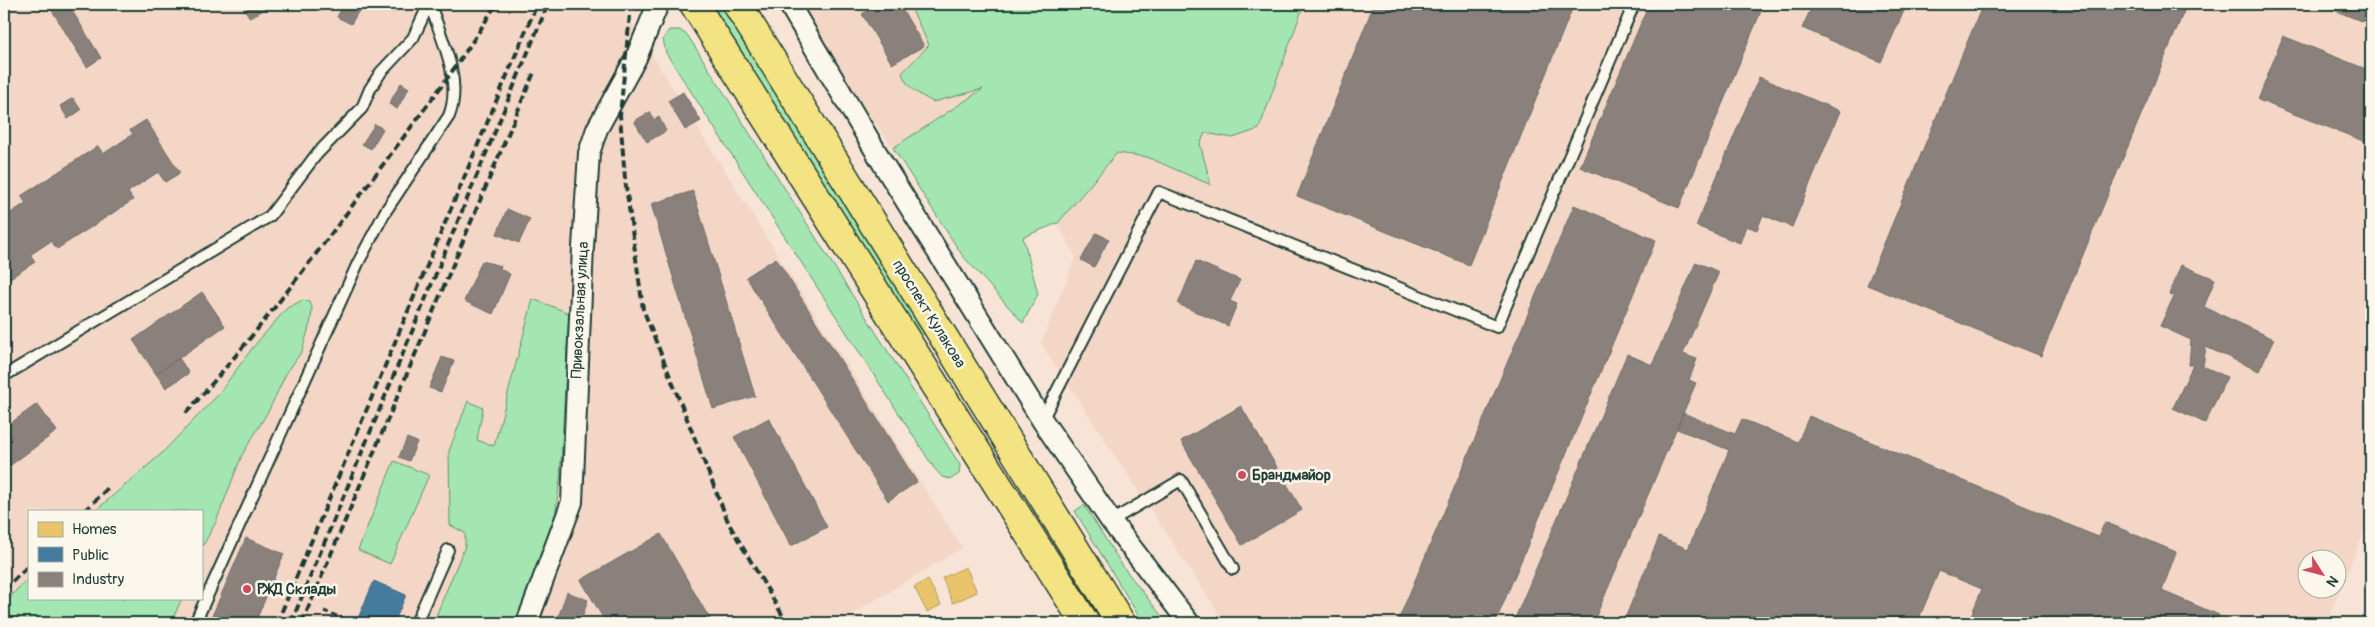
<svg xmlns="http://www.w3.org/2000/svg" width="2375" height="627" viewBox="0 0 2375 627" font-family="Pangolin,sans-serif">
<rect width="100%" height="100%" fill="#f7e4d6"/>
<filter id="ink" filterUnits="userSpaceOnUse"><feTurbulence type="fractalNoise" baseFrequency=".02" numOctaves="2"/><feDisplacementMap in="SourceGraphic" scale="10" xChannelSelector="R" yChannelSelector="G"/><feConvolveMatrix kernelMatrix="1 2 1 2 8 2 1 2 1" color-interpolation-filters="sRGB"/></filter>
<g filter="url(#ink)">
<g fill="#f4d6c6" fill-rule="evenodd">
<path d="M4 4H620L962 548 837 623H4ZM29 511H201V598H29Z"/>
<path d="M789 4H2371V516L2326 623H1225L1041 343 1076 257 985 88 893 148ZM2308 560H2338V590H2308Z"/>
</g>
<g fill="#a3e6b1" stroke="#619272">
<path d="M712 4H723L927 332 919 337Z"/>
<path d="M909 4H1304L1259 129 1233 138 1205 133 1200 144 1211 185 1147 157 1117 153 1058 223 1023 237 1038 294 1023 323 962 255 893 148 983 89 933 102C919 94 907 89 902 73L929 45Z"/>
<path d="M669 30H680L688 36 960 465 959 474 951 479 942 477 934 468 666 53 663 39Z"/>
<path d="M533 299 569 313 560 479 554 524 516 623H433L465 546V533L450 525 449 451 468 401 483 408 477 440 494 446Z"/>
<path d="M303 300 309 302 312 307 311 320 302 351 286 374 269 410 242 455 216 522 201 549V511H95L160 455 217 396 253 347 287 308Z"/>
<path d="M394 461 429 475 390 564 358 550Z"/>
<path d="M1084 505 1124 568 1167 623H1143L1075 511Z"/>
<path d="M29 578V598H182L171 623H4C4 602 13 592 29 578Z"/>
</g>
<g fill="#e9c46a" stroke="#ac9c5a">
<path d="M966 567 977 592 953 603 942 578Z"/>
<path d="M928 580 941 605 927 612 914 587Z"/>
<path d="M963 619 964 623H944Z"/>
</g>
<path fill="#457b9d" stroke="#3a687e" d="M374 581 406 595 394 623H356Z"/>
<g fill="#8a817c" stroke="#6a6d66">
<path d="M48 4H68L101 58 87 67Z"/>
<path d="M256 4H262L265 9 250 18 245 10Z"/>
<path d="M344 4H356L361 7 351 24 337 17Z"/>
<path d="M379 4H399L395 12Z"/>
<path d="M879 4H899L924 46 892 64 862 14Z"/>
<path d="M1374 4H1574L1469 265 1297 196Z"/>
<path d="M1649 4H1764L1679 208 1580 167Z"/>
<path d="M1813 4H1907L1881 62 1802 28Z"/>
<path d="M1983 4H2187L2041 356 1867 285Z"/>
<path d="M2319 4H2371V25Z"/>
<path d="M2283 36 2371 71V144L2258 100Z"/>
<path d="M1759 77 1840 111 1792 227 1763 215 1757 230 1746 226 1740 243 1696 226Z"/>
<path d="M401 83 409 88 397 109 389 104Z"/>
<path d="M683 92 701 121 685 130 668 101Z"/>
<path d="M73 98 81 110 68 119 60 106Z"/>
<path d="M650 112 654 120 659 117 666 131 647 142 634 121Z"/>
<path d="M146 120 180 173 165 182 158 172 128 192 133 200 57 249 51 241 30 255 35 262 4 282V212L6 216 26 203 21 196 98 146 103 154 133 134 130 130Z"/>
<path d="M375 124 383 129 371 149 362 144Z"/>
<path d="M693 191 755 396 713 409 651 204Z"/>
<path d="M1574 205 1656 240 1495 623H1397Z"/>
<path d="M507 209 530 219 519 243 497 234Z"/>
<path d="M1096 233 1109 239 1094 267 1081 260Z"/>
<path d="M776 258 917 482 888 501 746 277Z"/>
<path d="M482 261 501 266 500 269 510 274 493 314 464 301Z"/>
<path d="M1196 261 1240 280 1230 301 1237 304 1228 326 1178 304Z"/>
<path d="M1696 262 1719 272 1683 354 1697 359 1689 380 1696 383 1593 623H1513L1627 354 1652 365Z"/>
<path d="M2181 265 2215 279 2204 307 2274 339 2259 371 2206 347 2203 366 2227 377 2205 423 2173 408 2193 365H2189L2191 340 2160 326 2174 296 2169 294Z"/>
<path d="M202 292 225 326 156 374 133 340Z"/>
<path d="M442 357 454 361 441 392 429 388Z"/>
<path d="M179 358 189 373 166 388 156 374Z"/>
<path d="M37 404 57 431 4 470V428Z"/>
<path d="M1241 406 1302 510 1242 545 1181 441Z"/>
<path d="M1683 413 1735 434 1742 419 1798 442 1809 416 2098 537 2105 522 2176 552 2162 591 2219 615 2215 623H1968L1982 589 1939 571 1917 623H1623L1659 537 1688 549 1729 450 1677 429Z"/>
<path d="M769 418 827 527 791 546 734 437Z"/>
<path d="M407 438 417 442 409 461 399 457Z"/>
<path d="M661 534 712 623H606L581 580Z"/>
<path d="M246 538 284 554 255 623H209Z"/>
<path d="M567 592 588 600 580 623H556Z"/>
</g>
<g fill="none" stroke-linecap="round" stroke-linejoin="round">
<g stroke="#1f3d34" stroke-width="14">
<g id="service">
<path d="M4 376 270 216 316 155 362 108 370 89 381 72 413 38 429 4"/>
<path d="M1042 420 1159 192 1497 327 1634 4"/>
<path d="M1111 521 1181 480 1233 569"/>
<path d="M195 623 358 263 385 212 449 116C463 80 441 38 430 4"/>
<path d="M416 623 448 550"/>
</g>
</g>
<g stroke="#1f3d34" stroke-width="24">
<g id="minor">
<path d="M789 4 885 167 1042 420 1111 521 1189 623"/>
<path d="M527 623 572 502 583 247 589 153 597 129 636 58 658 4"/>
</g>
</g>
<g stroke="#1f3d34" stroke-width="31">
<g id="primary">
<path d="M694 4 1085 623"/>
<path d="M737 4 1121 623"/>
</g>
</g>
<path stroke="#1f3d34" stroke-width="3" stroke-dasharray="5 4" stroke-linecap="butt" d="M324 611 355 623"/>
<use href="#service" stroke="#fbf7ec" stroke-width="10"/>
<use href="#minor" stroke="#fbf7ec" stroke-width="20"/>
<use href="#primary" stroke="#f4e382" stroke-width="28"/>
<g stroke="#1f3d34" stroke-width="4" stroke-dasharray="8 4" stroke-linecap="butt">
<path d="M631 4 620 115 625 179 643 309 729 524 787 623"/>
<path d="M186 413C254 338 313 258 373 178 415 121 460 65 496 4"/>
<path d="M85 511 110 486"/>
<path d="M4 590 29 565"/>
<path d="M277 623 537 4"/>
<path d="M291 623 548 4"/>
<path d="M302 623 535 70"/>
</g>
</g>
</g>
<g fill="#d1495b" stroke="#fbf7ec" stroke-width="2">
<circle cx="1242" cy="475" r="5"/>
<circle cx="247" cy="589" r="5"/>
</g>
<g text-anchor="middle" dominant-baseline="central" stroke-width="5" stroke-linejoin="round" paint-order="stroke">
<g font-size="15" fill="#1f3d34" stroke="#fbf7ec">
<text transform="translate(580 310) rotate(-87)">Привокзальная улица</text>
<text transform="translate(929 314) rotate(58)">проспект Кулакова</text>
</g>
<g font-size="15" font-weight="bold" fill="#1f3d34" stroke="#fbf7ec" text-anchor="start">
<text x="1252" y="475">Брандмайор</text>
<text x="257" y="589">РЖД Склады</text>
</g>
</g>
<rect width="2375" height="627" fill="none" stroke="#fbf7ec" stroke-width="20"/>
<rect x="10" y="10" width="2355" height="607" fill="none" stroke="#1f3d34" stroke-width="2" filter="url(#ink)"/>
<rect x="28" y="510" width="175" height="90" fill="#fbf7ec" stroke="#a3ada2"/>
<rect x="38" y="522" width="25" height="15" fill="#e9c46a" stroke="#a3ada2"/>
<text x="72" y="534" font-size="15" fill="#1f3d34">Homes</text>
<rect x="38" y="547" width="25" height="15" fill="#457b9d" stroke="#a3ada2"/>
<text x="72" y="560" font-size="15" fill="#1f3d34">Public</text>
<rect x="38" y="572" width="25" height="15" fill="#8a817c" stroke="#a3ada2"/>
<text x="72" y="584" font-size="15" fill="#1f3d34">Industry</text>
<g transform="translate(2322 574) rotate(126)"><circle r="24" fill="#fbf7ec" stroke="#a3ada2"/>
<path d="M0-4L9 19L0 12L-9 19Z" fill="#d1495b"/>
<text y="-8" font-size="14" font-weight="bold" text-anchor="middle" fill="#1f3d34">N</text>
</g>
</svg>
